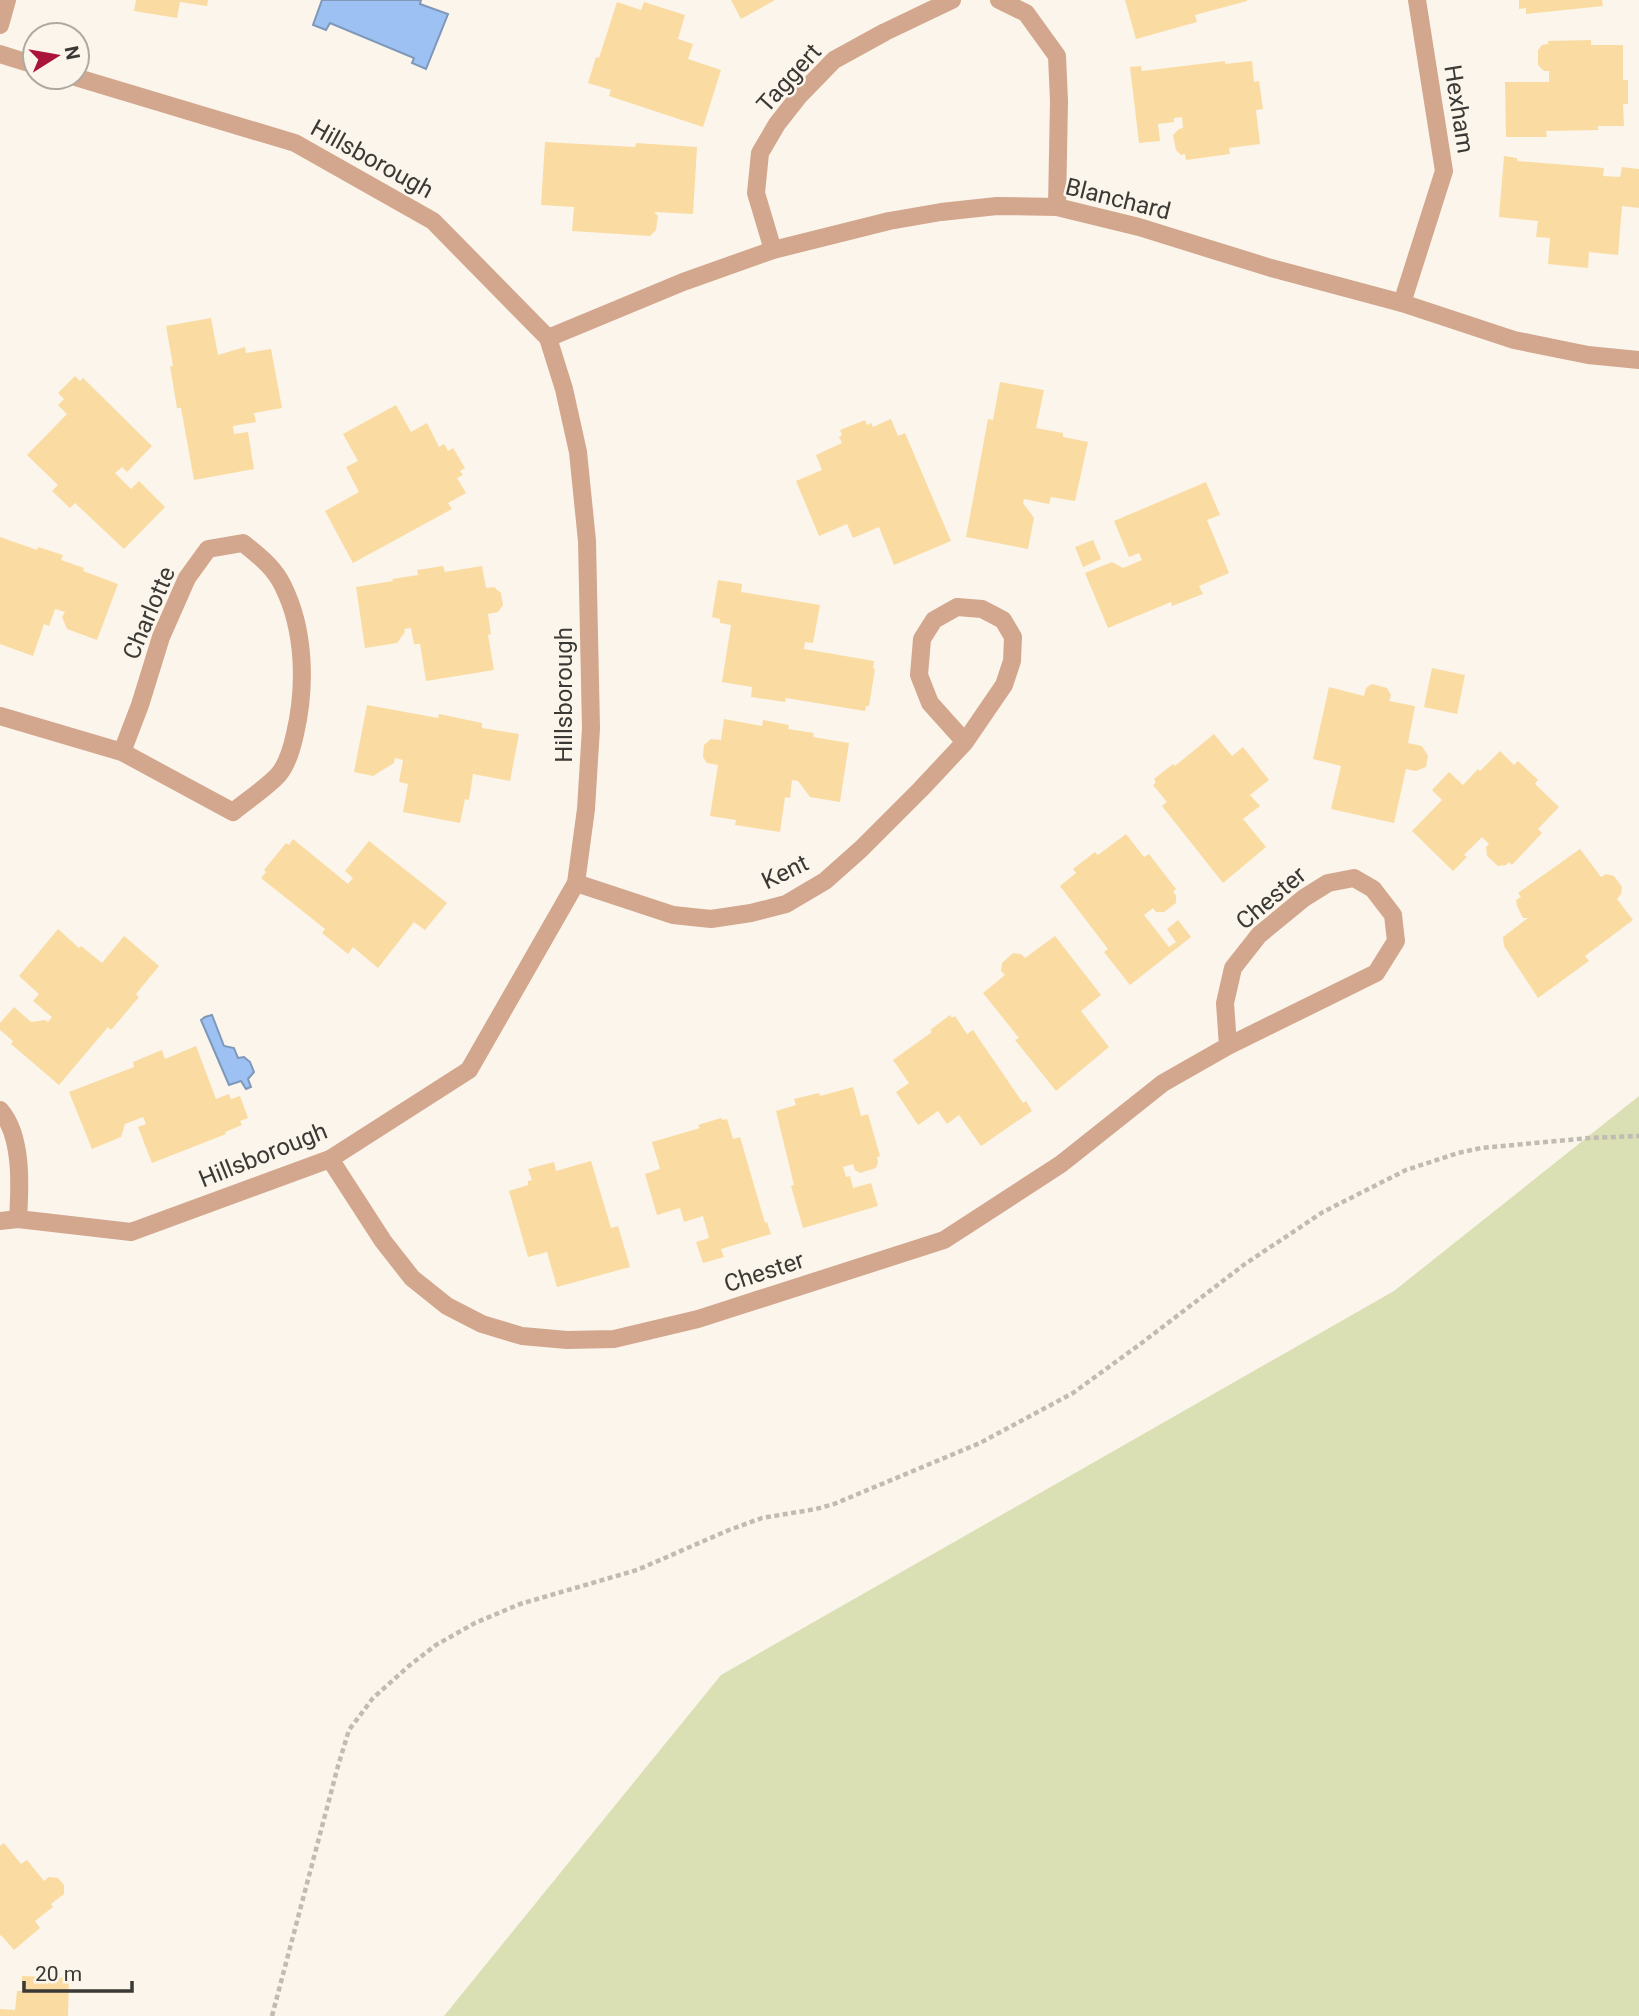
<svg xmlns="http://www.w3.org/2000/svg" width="1639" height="2016" viewBox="0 0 1639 2016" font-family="Roboto,sans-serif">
<rect width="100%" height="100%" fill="#fbf5eb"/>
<path fill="#dadfb4" d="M1639 1096V2016H444L721 1675 1394 1291Z"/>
<g fill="#9cc1f2" stroke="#7f98b9" stroke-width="2">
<path d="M322 0H421L420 4 448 14 426 69 412 63 414 58 330 23 326 30 313 25Z"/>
<path d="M212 1015 224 1046 234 1048 238 1058 244 1057 250 1062 254 1072 248 1079 251 1087 246 1089 241 1081 229 1085 201 1020 205 1017Z"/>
</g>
<g fill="#fadca3">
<path d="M136 0H208L207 6 180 2 177 18 134 11Z"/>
<path d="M731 0H775L741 19Z"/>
<path d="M1125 0H1247V1L1195 15 1197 22 1136 39Z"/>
<path d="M1519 0H1602L1603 6 1526 14V8L1519 9Z"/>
<path d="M617 2 641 10 644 2 685 15 678 39 693 44 688 59 721 70 703 127 609 96 611 90 588 83 596 57 599 58Z"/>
<path d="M1591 40V45H1623V80H1628V104H1623L1624 126H1598V130L1546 131 1547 137H1506L1505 82H1549V71H1544L1538 65V50L1542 45 1548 44V41Z"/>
<path d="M1225 61V64L1252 61 1254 82 1259 81 1263 109 1256 110 1260 144 1229 148 1230 154 1186 160 1185 154 1181 155 1176 150 1173 135 1179 129 1183 128 1182 117 1174 118V122L1158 124 1160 141 1139 143 1130 67 1141 66 1142 71Z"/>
<path d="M545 142 635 147 636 143 697 147 693 214 654 212 658 216 656 230 650 236 572 231 574 207 541 205Z"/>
<path d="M1504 156 1517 158V161L1604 168 1603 176 1620 177 1622 167 1639 169V208L1622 206 1618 255 1589 252 1588 268 1548 264 1550 238 1536 237 1538 221 1499 217Z"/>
<path d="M211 318 218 355 245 347 246 353 271 349 282 408 254 413 256 422 233 426 234 434 248 432 254 469 194 480 181 408H177L170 366H173L166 326Z"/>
<path d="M75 376 80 381 83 378 152 446 127 472 122 467 115 473 131 489 139 481 165 507 124 549 75 503 70 508 52 491 58 485 27 455 67 414 58 405 64 399 58 393Z"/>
<path d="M1000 382 1044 390 1036 428 1063 433V437L1088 442 1075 501 1051 497 1049 504 1024 499 1023 503 1034 518 1028 549 966 537 988 419 993 420Z"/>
<path d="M396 405 411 432 427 423 439 447 444 444 448 451 453 448 465 468 460 471 463 475 457 478 466 493 448 503 452 509 353 563 325 511 359 492 346 467 358 461 343 434Z"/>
<path d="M891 419 898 436 905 433 951 541 894 565 879 527 853 538 847 524 819 536 796 481 822 470 816 455 842 443 839 437 842 435 840 430 865 420 867 425 871 423 873 427Z"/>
<path d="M1206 482 1220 515 1207 520 1229 573 1199 586 1203 594 1172 606 1171 602 1108 628 1085 573 1112 562 1123 568 1142 560 1139 553 1129 557 1114 521Z"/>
<path d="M0 537 37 550 38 547 63 555 61 560 84 568 83 571 118 584 97 640 67 629 62 617 65 612 55 609 49 626 44 624 33 656 0 644Z"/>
<path d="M1093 540 1101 559 1083 567 1075 547Z"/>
<path d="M443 566 445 572 482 566 486 588 494 587 501 593 503 605 498 612 488 614 491 634 488 635 494 670 426 681 420 644H414L411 628 404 629 405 632 397 643 365 648 356 587 393 581 392 579 418 575 417 570Z"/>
<path d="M718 580 742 584 741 592 820 605 813 643 805 642 804 649 874 661 873 668 875 669 869 706H866L865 711 786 698 785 702 751 697 752 687 722 682 731 625 720 623V619L712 617Z"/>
<path d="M1432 668 1465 675 1457 714 1424 707Z"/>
<path d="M1372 684 1387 688 1391 695 1389 701 1415 706 1408 743 1422 746 1428 756 1426 767 1416 771 1406 769 1394 823 1331 809 1341 766 1313 759 1329 687 1364 696 1366 688Z"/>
<path d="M367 705 438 718 439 714 482 723V728L519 734 510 781 473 774 469 800 465 799 460 823 403 812 408 784 399 782 403 760 395 758 394 763 373 776 354 772Z"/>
<path d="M724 719 762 726 763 720 789 725 788 729 814 733 813 737 849 743 840 802 810 797 798 781 792 780 790 798 785 797 780 832 735 825 736 820 710 816 718 765 707 763 703 757 704 745 711 739 721 740Z"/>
<path d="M1214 734 1232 756 1243 747 1269 780 1250 795 1260 806 1243 819 1266 847 1223 883 1162 806 1167 802 1153 785 1156 782 1154 779 1173 764 1175 766Z"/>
<path d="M1500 751 1514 765 1518 761 1538 780 1535 784 1559 807 1538 829 1542 833 1512 865 1509 862 1506 865 1498 866 1487 856 1486 847 1489 844 1482 837 1464 855 1467 857 1453 871 1412 831 1442 800 1432 790 1449 772 1463 785 1478 769 1480 771Z"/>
<path d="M1126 834 1144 857 1149 854 1176 889 1173 892 1176 895V903L1164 912H1156L1153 908 1144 915 1169 947 1176 942 1167 929 1178 920 1191 937 1130 985 1104 952 1108 949 1060 886 1076 873 1073 869 1095 852 1098 855Z"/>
<path d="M293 839 348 884 353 878 345 871 369 841 447 903 425 930 414 922 378 968 353 947 348 954 322 933 325 929 261 878 266 872 264 870 286 843 289 845Z"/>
<path d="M1580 849 1601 877 1606 874 1614 876 1622 887 1621 894 1617 899 1633 920 1585 956 1589 961 1538 998 1504 946 1503 937 1528 918H1523L1517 906 1516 900 1521 897 1518 893Z"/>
<path d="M58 929 79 948 81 946 102 963 124 936 159 966 136 994 139 997 111 1030 108 1027 59 1085 11 1044 13 1041 0 1030V1023L14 1007 31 1022 45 1020 48 1022 52 1017 33 1001 39 994 19 976Z"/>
<path d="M1055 936 1101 995 1081 1011 1109 1047 1056 1091 1015 1040 1019 1038 983 993 1005 975 1001 971 1002 963 1013 953 1021 954 1025 958Z"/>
<path d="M950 1015 952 1018 955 1016 967 1034 973 1030 1023 1103 1026 1101 1032 1111 981 1146 959 1115 947 1124 938 1111 918 1125 896 1092 909 1083 893 1060 932 1032 930 1030Z"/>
<path d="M196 1046 216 1099 229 1094 231 1099 240 1096 248 1118 240 1121 242 1125 225 1132 226 1134 152 1163 138 1127 146 1124 143 1117 125 1124 121 1137 92 1149 69 1092 134 1067 133 1062 162 1050 165 1059Z"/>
<path d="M853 1087 861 1116 868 1114 880 1156 877 1157 878 1162 876 1168 860 1173 855 1170 853 1164 843 1167 846 1177 850 1176 853 1188 871 1183 878 1206 803 1228 791 1186 794 1185 776 1111 796 1105 794 1099 819 1093 820 1096Z"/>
<path d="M721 1118 723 1120 727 1119 733 1139 740 1137 765 1223 767 1222 771 1234 721 1249 724 1257 703 1263 696 1242 709 1238 703 1216 684 1222 680 1208 657 1215 645 1174 660 1169 652 1142 700 1128 698 1125Z"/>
<path d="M591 1161 611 1228 618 1226 630 1267 557 1287 547 1252 528 1257 509 1191 528 1185V1181L532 1180 528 1169 554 1162 556 1171Z"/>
<path d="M4 1843 21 1864 27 1860 44 1881 49 1877 58 1878 64 1885V1894L51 1904 53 1907 35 1921 40 1928 14 1950 1 1935 0 1936V1846Z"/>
<path d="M22 1976 69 1978 68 2016H0V2009L15 2010 17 1991H22Z"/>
</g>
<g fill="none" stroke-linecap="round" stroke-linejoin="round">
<path stroke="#c0bbb3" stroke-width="4.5" stroke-dasharray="5 3.5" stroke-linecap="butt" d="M272 2016 338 1766 349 1730 373 1698 410 1665 436 1645 475 1623 520 1604 637 1570 729 1530 762 1518 816 1509 834 1504 980 1443 1073 1393 1139 1345 1245 1264 1323 1212 1406 1170 1458 1153 1481 1148 1589 1138 1639 1136"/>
<g stroke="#d3a68e" stroke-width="18">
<path d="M999 0 1026 13 1057 56 1059 101 1057 207"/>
<path d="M0 25 7 0"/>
<path d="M0 54 35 65"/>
<path d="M773 250 756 193 760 153 777 124 799 96 834 60 885 32 952 0"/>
<path d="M1402 303 1444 171 1417 0"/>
<path d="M548 338 683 282 773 250 889 221 941 212 997 206 1057 207 1139 227 1271 268 1402 303 1514 340 1588 355 1639 360"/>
<path d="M0 716 122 752 233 812C245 802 270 785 279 774 288 763 292 748 295 734 306 687 305 630 283 586 274 567 259 556 243 543L208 549 187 578 161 637 140 705 122 752"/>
<path d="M576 883 673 915 711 919 751 913 786 904 825 881 861 849 921 789 965 742 1004 685 1012 661 1013 637 1003 620 982 609 957 607 934 620 922 639 919 675 930 703 965 742"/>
<path d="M0 1110C23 1136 20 1187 18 1219"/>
<path d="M330 1159 383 1241 412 1278 447 1306 482 1324 522 1336 567 1340 614 1339 698 1319 944 1240 1061 1164 1163 1083 1228 1046 1376 973 1396 941 1393 915 1373 889 1354 878 1328 883 1304 898 1259 935 1233 968 1225 1003 1228 1046"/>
<path d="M0 1221 18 1219 131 1232 330 1159 469 1070 576 883 586 809 591 728 587 541 578 452 564 389 548 338 433 221 295 143 75 77"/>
</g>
</g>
<g text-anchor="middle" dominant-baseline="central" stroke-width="5" stroke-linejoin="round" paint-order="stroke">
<g font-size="24" fill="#3b3935" stroke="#fbf5eb">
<text transform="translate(789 78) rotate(-48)">Taggert</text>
<text transform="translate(1459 109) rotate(81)">Hexham</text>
<text transform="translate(372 159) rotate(29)">Hillsborough</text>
<text transform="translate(1118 199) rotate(14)">Blanchard</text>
<text transform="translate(149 613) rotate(-67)">Charlotte</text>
<text transform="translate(564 695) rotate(-90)">Hillsborough</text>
<text transform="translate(785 872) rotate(-26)">Kent</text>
<text transform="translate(1271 898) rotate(-40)">Chester</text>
<text transform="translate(263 1155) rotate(-22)">Hillsborough</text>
<text transform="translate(764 1272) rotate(-18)">Chester</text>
</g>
</g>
<g transform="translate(56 56) rotate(79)"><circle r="33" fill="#fbf5eb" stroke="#aeaaa2" stroke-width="2"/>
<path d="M0-5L12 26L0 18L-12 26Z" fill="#aa143a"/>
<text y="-10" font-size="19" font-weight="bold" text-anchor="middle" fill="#3b3935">N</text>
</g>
<path d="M24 1981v10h108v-10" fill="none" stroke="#3b3935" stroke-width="3.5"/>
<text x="35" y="1981" font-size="21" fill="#3b3935" stroke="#fbf5eb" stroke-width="5" paint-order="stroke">20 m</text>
</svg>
